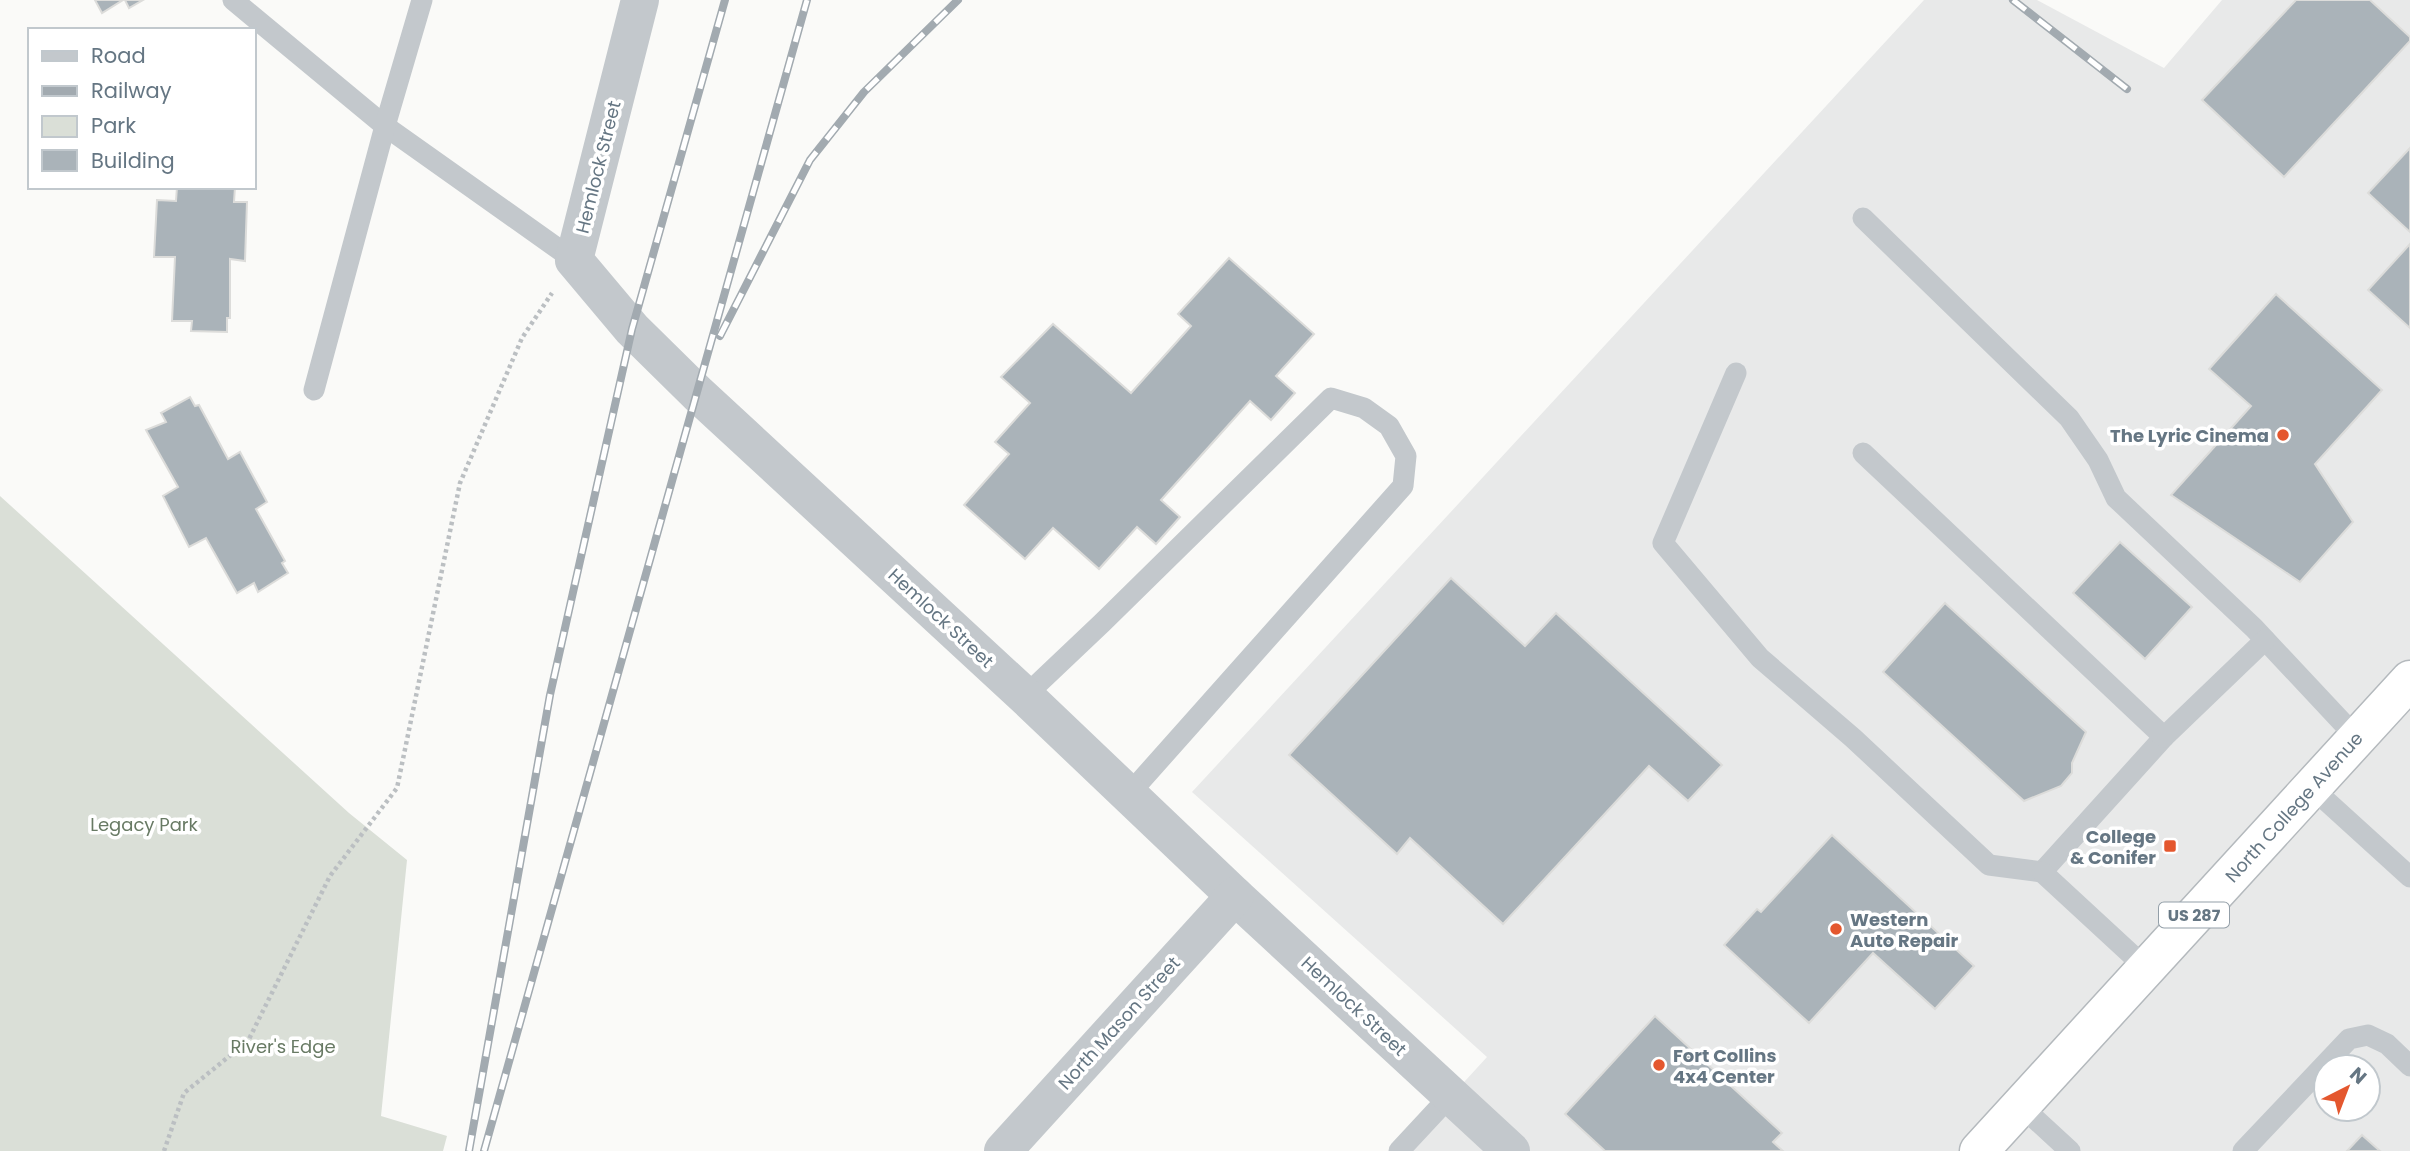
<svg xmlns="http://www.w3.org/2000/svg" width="2410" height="1151" viewBox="0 0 2410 1151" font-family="Poppins,sans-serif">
<rect width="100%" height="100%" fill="#fafaf8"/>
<path fill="#e8e9e9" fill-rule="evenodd" d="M1924 0H2037L2164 68 2222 0H2410V1151H1401L1487 1057 1192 792ZM2326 1067H2368V1109H2326Z"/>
<path fill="#dadfd7" d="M0 496 349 813 407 860 381 1116 447 1136 443 1151H0Z"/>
<g fill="#aab3b9" stroke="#dcdcda" stroke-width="2">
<path d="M95 0H123L102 13Z"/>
<path d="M125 0H143L129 8Z"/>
<path d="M2296 0H2370L2410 37V41L2284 177 2202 100Z"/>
<path d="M2410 148V232L2368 193Z"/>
<path d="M177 187H235L234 202H247L245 261 230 259V318H227V332L191 331 192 321H172L175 257H154L157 200 176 201Z"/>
<path d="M2410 244V328L2368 290Z"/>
<path d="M1229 258 1314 334 1276 376 1295 393 1271 420 1250 401 1161 500 1180 517 1156 544 1137 527 1099 569 1053 528 1025 559 964 505 1009 454 995 442 1030 403 1001 377 1053 324 1131 393 1191 326 1178 314Z"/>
<path d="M2276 294 2382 390 2315 464 2353 522 2300 582 2171 495 2251 406 2209 369Z"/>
<path d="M190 397 195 406 199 405 228 459 240 452 267 502 256 509 285 561 282 563 288 573 258 592 254 583 237 593 206 538 189 547 163 496 178 487 146 430 166 422 161 413Z"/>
<path d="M2120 542 2192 607 2145 659 2073 593Z"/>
<path d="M1451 578 1525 646 1556 613 1722 765 1688 801 1649 766 1503 924 1410 838 1397 854 1289 755Z"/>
<path d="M1945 603 2086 732 2072 763V773L2061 786 2024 801 1883 672Z"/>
<path d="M1832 835 1974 966 1935 1009 1873 953 1809 1023 1724 945 1757 909 1761 912Z"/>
<path d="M1655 1016 1782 1133 1773 1142 1783 1151H1605L1565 1114Z"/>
<path d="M2362 1135 2380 1151H2347Z"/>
</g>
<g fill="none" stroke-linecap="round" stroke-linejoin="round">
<g stroke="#b4b9bd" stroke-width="41">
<path id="highway" d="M1979 1151 2410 680"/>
</g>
<path stroke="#bbbfc2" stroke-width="4.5" stroke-dasharray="3.5 3.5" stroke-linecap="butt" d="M164 1151 184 1093 248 1041 330 876 397 788 460 483 522 338 552 293"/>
<g stroke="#c3c8cc" stroke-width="21">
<path d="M233 0 385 126 574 260"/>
<path d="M1863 218 2069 418 2098 460 2116 498 2254 628 2357 738"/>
<path d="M1736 373 1663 543 1760 658 1853 738 1989 865 2042 872 2164 737"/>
<path d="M314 390 385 126 422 0"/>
<path d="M1863 453 2164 737 2265 640"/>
<path d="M1025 696 1102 623 1331 398 1364 408 1389 426 1406 456 1403 486 1129 794"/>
<path d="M2311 787 2410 877"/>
<path d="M2042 872 2146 968"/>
<path d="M2020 1105 2070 1151"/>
<path d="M1399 1151 1451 1095"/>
<path d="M2243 1151 2349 1039 2368 1035 2387 1044 2410 1066"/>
</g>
<g stroke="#c3c8cc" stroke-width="38">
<path d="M640 0 574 260 632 329 698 394 1025 696 1235 896 1511 1151"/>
<path d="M1003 1151 1235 896"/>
</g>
<use href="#highway" stroke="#fff" stroke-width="38"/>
<g stroke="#a2aab0" stroke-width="8">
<g id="rail">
<path d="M2013 0 2127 89"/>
<path d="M720 336 810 160 864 92 958 0"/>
<path d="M469 1151 550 695 632 329 725 0"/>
<path d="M484 1151 807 0"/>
</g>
</g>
<use href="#rail" stroke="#fff" stroke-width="5" stroke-dasharray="16" stroke-linecap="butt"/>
</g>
<g fill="#e4572e" stroke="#fff" stroke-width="2.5">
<circle cx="2283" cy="435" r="7"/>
<rect x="2163" y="839" width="14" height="14" rx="3.5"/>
<circle cx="1836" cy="929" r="7"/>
<circle cx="1659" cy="1065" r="7"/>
</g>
<g text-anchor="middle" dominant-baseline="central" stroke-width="7" stroke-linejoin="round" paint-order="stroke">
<rect fill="#fff" stroke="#939fa8" stroke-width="2" x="2159" y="902.5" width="70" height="25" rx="5"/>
<g font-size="16" font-weight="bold" fill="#657683">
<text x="2194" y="915">US 287</text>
</g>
<g font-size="18" fill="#657683" stroke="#fff">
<text transform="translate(598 167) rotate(-76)">Hemlock Street</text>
<text transform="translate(941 618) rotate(43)">Hemlock Street</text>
<text transform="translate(2294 807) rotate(-48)">North College Avenue</text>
<text transform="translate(1354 1006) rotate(43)">Hemlock Street</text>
<text transform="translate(1119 1023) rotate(-48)">North Mason Street</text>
</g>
<g font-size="18" font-weight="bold" fill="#657683" stroke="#fff" text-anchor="end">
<text x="2269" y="435">The Lyric Cinema</text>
<text x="2156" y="836">College<tspan x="2156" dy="21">&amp; Conifer</tspan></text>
<text x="1850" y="919" text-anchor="start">Western<tspan x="1850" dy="21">Auto Repair</tspan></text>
<text x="1673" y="1055" text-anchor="start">Fort Collins<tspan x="1673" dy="21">4x4 Center</tspan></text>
</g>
<g font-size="18" fill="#687a64" stroke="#fff">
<text x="144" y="824">Legacy Park</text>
<text x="283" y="1046">River's Edge</text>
</g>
</g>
<rect x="28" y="28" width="228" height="161" fill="#ffffff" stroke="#c1c8cd" stroke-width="2"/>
<rect x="42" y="51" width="35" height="10" fill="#c3c8cc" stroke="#c1c8cd" stroke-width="2"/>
<text x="91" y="63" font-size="21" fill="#657683">Road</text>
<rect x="42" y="86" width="35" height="10" fill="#a2aab0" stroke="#c1c8cd" stroke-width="2"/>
<text x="91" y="98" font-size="21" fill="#657683">Railway</text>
<rect x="42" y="116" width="35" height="21" fill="#dadfd7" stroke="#c1c8cd" stroke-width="2"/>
<text x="91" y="133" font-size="21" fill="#657683">Park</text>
<rect x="42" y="150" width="35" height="21" fill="#aab3b9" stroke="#c1c8cd" stroke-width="2"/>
<text x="91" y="168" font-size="21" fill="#657683">Building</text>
<g transform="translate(2347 1088) rotate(42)"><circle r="33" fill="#ffffff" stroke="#c1c8cd" stroke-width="2"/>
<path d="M0-5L12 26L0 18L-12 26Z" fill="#e4572e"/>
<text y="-10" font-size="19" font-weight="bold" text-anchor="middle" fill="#657683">N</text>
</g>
</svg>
